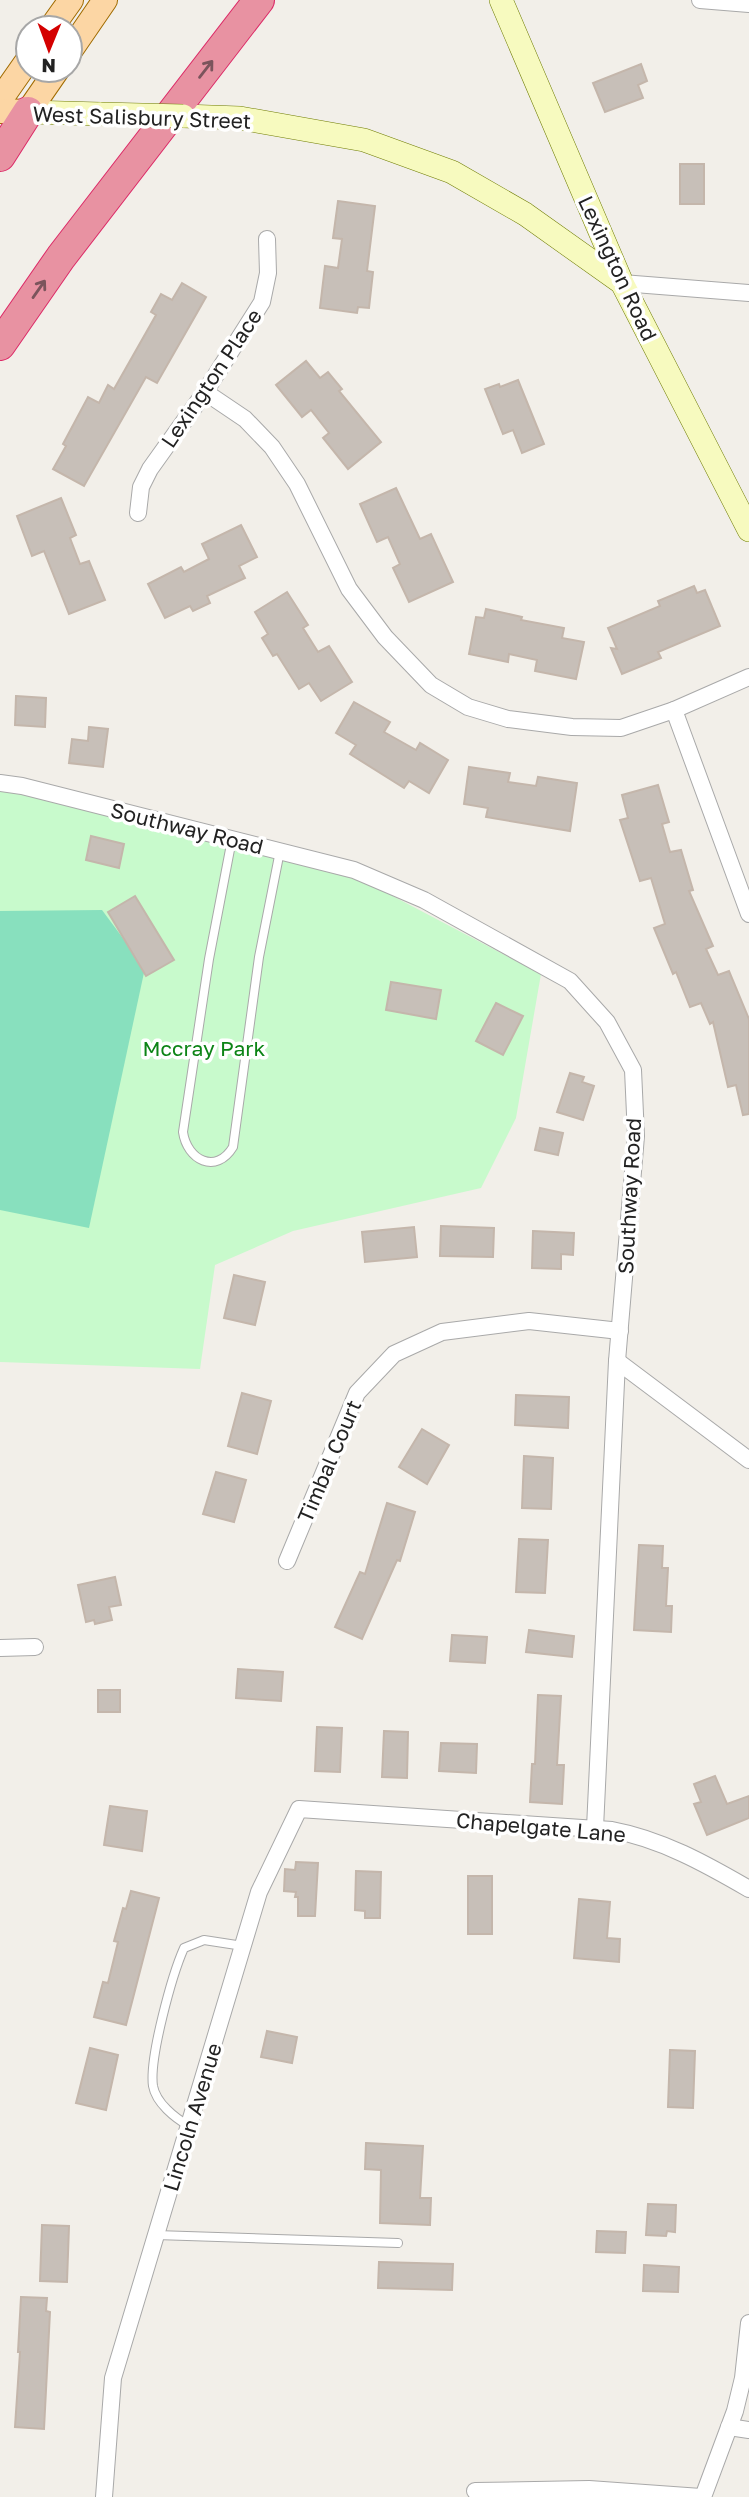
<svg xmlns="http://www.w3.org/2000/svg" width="749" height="2497" viewBox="0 0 749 2497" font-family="'Golos Text',sans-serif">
<rect width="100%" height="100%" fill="#f2efe9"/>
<path fill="#c8facc" d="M0 788 349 873 541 974 516 1118 481 1188 293 1231 215 1265 200 1369 0 1362Z"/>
<path fill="#88e0be" d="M102 910 145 968 89 1228 0 1210V911Z"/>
<g fill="#c7bfb8" stroke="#c4b6ab" stroke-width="2">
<path d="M641 64 647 81 638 85 643 98 605 112 593 83Z"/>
<rect x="680" y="164" width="24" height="40"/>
<path d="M338 201 375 206 367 271 373 272 369 308 358 307 357 313 320 308 325 266 338 268 342 239 333 238Z"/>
<path d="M182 283 206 297 157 383 146 377 84 486 53 469 66 446 63 444 88 397 99 403 108 385 114 389 156 315 151 312 161 294 172 300Z"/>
<path d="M306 361 320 378 328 372 342 389 339 391 381 442 348 469 323 438 329 433 311 410 302 417 276 385Z"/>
<path d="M518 380 544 444 522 453 513 430 503 434 485 389 499 384 500 387Z"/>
<path d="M396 488 420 539 431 534 453 582 409 602 393 568 400 564 388 537 377 542 360 504Z"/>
<path d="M61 498 76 535 70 538 80 564 89 561 105 600 69 614 44 551 32 556 17 516Z"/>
<path d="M241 525 257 557 239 566 245 578 207 596 210 603 193 611 190 606 165 618 148 584 181 567 184 572 209 559 202 544Z"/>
<path d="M694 586 697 593 705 590 720 626 658 652 661 658 622 674 611 648 617 649 608 628 660 606 658 601Z"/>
<path d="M287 592 308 625 303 628 318 652 329 646 352 682 321 701 309 683 299 689 277 654 273 656 262 638 268 634 255 612Z"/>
<path d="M486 609 522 617 521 620 564 628 562 638 584 642 576 679 535 671 537 660 509 654 508 662 469 654 476 617 484 618Z"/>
<path d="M16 696 46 698 45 727 15 725Z"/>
<path d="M354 702 390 722 384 732 416 750 420 743 448 760 429 793 409 781 404 788 350 754 356 745 336 733Z"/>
<path d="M89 727 108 729 103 767 69 763 72 739 88 741Z"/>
<path d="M469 767 510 773 508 782 536 786 538 777 577 783 570 831 486 817 488 808 464 804Z"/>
<path d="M658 785 669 822 662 824 670 852 681 850 693 890 689 891 713 946 706 949 718 975 729 971 749 1019V1114L743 1115 736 1085 728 1087 713 1022 710 1024 701 1003 690 1007 676 972 673 974 654 928 665 924 651 878 640 881 620 820 628 818 622 795Z"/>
<path d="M91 836 124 844 119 868 86 860Z"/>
<path d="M135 896 174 960 146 976 108 912Z"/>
<path d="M391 982 441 990 436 1019 386 1010Z"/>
<path d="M496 1003 523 1016 503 1055 476 1041Z"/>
<path d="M570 1073 584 1077 582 1082 594 1086 583 1120 557 1112Z"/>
<path d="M540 1128 563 1133 558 1155 535 1150Z"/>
<path d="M441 1226 494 1228 493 1257 440 1256Z"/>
<path d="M414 1227 417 1257 365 1262 362 1232Z"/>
<path d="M533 1231 574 1233 573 1255 561 1254V1269L532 1268Z"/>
<path d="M234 1275 265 1282 255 1325 224 1318Z"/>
<path d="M242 1393 271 1401 257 1454 228 1446Z"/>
<path d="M516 1395 569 1397 568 1428 515 1425Z"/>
<path d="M422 1429 449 1445 427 1484 399 1467Z"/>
<path d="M524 1456 553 1458 551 1509 522 1508Z"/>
<path d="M216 1472 246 1480 234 1522 203 1514Z"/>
<path d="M387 1503 415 1512 400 1561 397 1560 362 1639 335 1627 360 1572 365 1574Z"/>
<path d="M519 1539 548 1540 545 1593 516 1592Z"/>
<path d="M639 1545 663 1546 662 1568H668L666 1606H672L671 1632 634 1630Z"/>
<path d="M115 1577 121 1605 109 1607 112 1620 95 1624 94 1620 86 1622 78 1585Z"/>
<path d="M529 1630 574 1636 572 1657 526 1652Z"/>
<path d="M452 1635 487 1637 485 1663 450 1661Z"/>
<path d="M238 1669 283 1672 281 1701 236 1698Z"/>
<rect x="98" y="1690" width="22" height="22"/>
<path d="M538 1695 561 1696 557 1765H564L562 1804 530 1802 532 1764H535Z"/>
<path d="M317 1727 342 1728 340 1772 315 1771Z"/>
<path d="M384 1731 408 1732 407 1778 382 1777Z"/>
<path d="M441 1743 477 1744 476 1773 439 1771Z"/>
<path d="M715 1776 727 1804 749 1796V1818L707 1835 694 1804 701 1802 694 1784Z"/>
<path d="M110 1806 147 1811 142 1851 104 1845Z"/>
<path d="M296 1862 318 1863 315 1916H298V1897H295L296 1892 284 1891 285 1869 295 1870Z"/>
<path d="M356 1871 381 1872 380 1918H365V1911L355 1910Z"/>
<rect x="468" y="1876" width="24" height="58"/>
<path d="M131 1891 159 1898 126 2025 94 2017 103 1982 108 1983 118 1942 114 1941 123 1908 126 1909Z"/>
<path d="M579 1899 610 1902 607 1938 620 1939 619 1962 574 1958Z"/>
<path d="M267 2031 297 2037 292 2063 261 2057Z"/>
<path d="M90 2048 118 2055 106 2110 76 2103Z"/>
<path d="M670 2050 695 2051 693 2108 668 2107Z"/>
<path d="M366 2143 423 2146 420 2198H431L430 2225 380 2223 381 2170 365 2169Z"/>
<path d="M648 2204 676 2205 675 2232 667 2231 666 2236 646 2235Z"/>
<path d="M42 2225 69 2226 67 2282 40 2281Z"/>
<path d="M597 2231 626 2232 625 2253 596 2252Z"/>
<path d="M379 2262 453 2264 452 2290 378 2288Z"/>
<path d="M644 2265 679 2267 678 2292 643 2291Z"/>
<path d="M21 2297 47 2298 46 2311 50 2312 44 2429 15 2427 20 2352H18Z"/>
</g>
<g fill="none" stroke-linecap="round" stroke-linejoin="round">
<g stroke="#a9a9a9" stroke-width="10">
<g id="service">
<path d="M232 839 209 959 183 1132C187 1160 216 1175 233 1147L259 957 280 851"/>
<path d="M189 2126C175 2118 156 2103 153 2086 149 2058 172 1975 184 1948L204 1940 243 1946"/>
<path d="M156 2235 398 2243"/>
</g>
</g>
<g stroke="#a9a9a9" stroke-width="18">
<g id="minor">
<path d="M700 0 749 4"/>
<path d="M622 283 749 293"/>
<path d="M205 392 245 419 272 447 297 484 349 589 385 637 431 685 468 707 508 719 572 727 621 728 674 710 749 677"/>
<path d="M138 513 141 487 150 469 205 392 262 302 268 273 267 239"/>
<path d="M674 710 749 914"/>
<path d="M0 783 22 786 354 870 424 900 570 981 607 1022 633 1070 636 1136 617 1361 595 1828"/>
<path d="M617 1361 749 1460"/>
<path d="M287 1561 357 1393 394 1354 442 1332 529 1321 620 1331"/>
<path d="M0 1648 35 1647"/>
<path d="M729 2427 749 2430"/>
<path d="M475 2491 589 2489 701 2497"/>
<path d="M104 2497 113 2378 259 1892 299 1809 612 1830C661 1839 706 1864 749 1889"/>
<path d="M703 2497 735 2411 743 2378 749 2323"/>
</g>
</g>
<g stroke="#707d05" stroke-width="24">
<g id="secondary">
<path d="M501 0 622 283 749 530"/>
<path d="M28 112 101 114"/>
<path d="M183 116 240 118 364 140 452 172 525 214 622 283"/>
</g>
</g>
<g stroke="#a06b00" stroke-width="26">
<g id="primary">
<path d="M51 28 71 0"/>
<path d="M70 51 105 0"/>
<path d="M0 100 28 60"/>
<path d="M0 111 28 112 57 70"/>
</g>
</g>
<g stroke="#dc2a67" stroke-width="32">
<g id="motorway">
<path d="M0 156 28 112"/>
<path d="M0 345 61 257 259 0"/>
</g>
</g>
<use href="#service" stroke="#fff" stroke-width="8"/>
<use href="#minor" stroke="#fff" stroke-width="16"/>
<use href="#secondary" stroke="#f7fabf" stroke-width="23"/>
<use href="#primary" stroke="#fcd6a4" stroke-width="24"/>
<use href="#motorway" stroke="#e892a2" stroke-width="30"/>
<g stroke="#707d05" stroke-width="24" stroke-linecap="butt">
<path id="secondary-bridge" d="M101 114 183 116"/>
</g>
<use href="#secondary-bridge" stroke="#f7fabf" stroke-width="23"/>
</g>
<defs><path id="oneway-shaft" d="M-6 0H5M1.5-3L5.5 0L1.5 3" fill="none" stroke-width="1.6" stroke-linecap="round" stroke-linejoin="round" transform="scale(1.75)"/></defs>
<g stroke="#7b545c">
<use href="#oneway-shaft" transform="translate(206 69) rotate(-52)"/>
<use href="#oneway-shaft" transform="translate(39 289) rotate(-55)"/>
</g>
<g text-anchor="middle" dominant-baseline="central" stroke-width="7" stroke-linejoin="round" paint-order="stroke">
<g font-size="21" fill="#222" stroke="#fff">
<text transform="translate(142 117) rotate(2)">West Salisbury Street</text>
<text transform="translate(618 268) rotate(65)">Lexington Road</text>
<text transform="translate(211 378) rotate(-56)">Lexington Place</text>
<text transform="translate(187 828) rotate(14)">Southway Road</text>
<text transform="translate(629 1196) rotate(-87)">Southway Road</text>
<text transform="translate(329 1461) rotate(-67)">Timbal Court</text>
<text transform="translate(541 1827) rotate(5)">Chapelgate Lane</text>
<text transform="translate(192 2117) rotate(-73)">Lincoln Avenue</text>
</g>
<g font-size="21" fill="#0c8416" stroke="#fff">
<text x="204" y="1048">Mccray Park</text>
</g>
</g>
<g transform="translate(49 49) rotate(181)"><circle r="33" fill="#ffffff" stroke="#a7a7a7" stroke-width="2"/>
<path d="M0-5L12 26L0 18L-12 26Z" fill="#d40000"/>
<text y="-10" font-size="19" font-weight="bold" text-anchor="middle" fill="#222222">N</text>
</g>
</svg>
